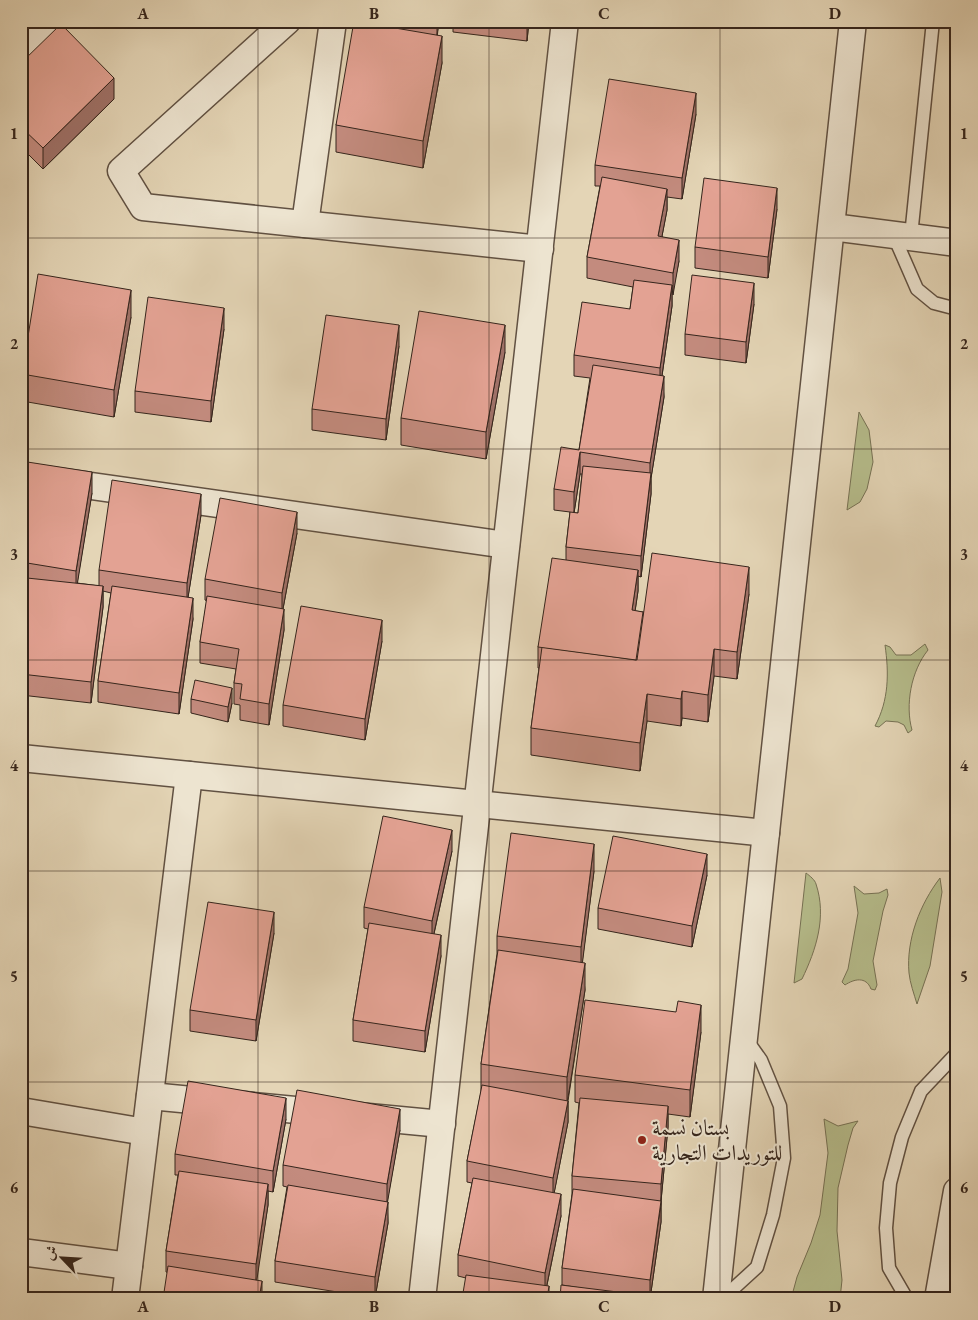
<svg xmlns="http://www.w3.org/2000/svg" width="978" height="1320" viewBox="0 0 978 1320" font-family="'EB Garamond',Amiri,serif">
<rect width="100%" height="100%" fill="#e4d5b6"/>
<filter id="stains"><feTurbulence type="fractalNoise" baseFrequency=".004" numOctaves="4"/><feColorMatrix values="0 0 0 0 .2 0 0 0 0 .09 0 0 0 0 .02 0 0 0 .5 -.17"/></filter>
<radialGradient id="worn" r=".72"><stop offset=".6" stop-color="#630" stop-opacity="0"/><stop offset="1" stop-color="#630" stop-opacity=".3"/></radialGradient>
<g fill="#b6bd8c" stroke="#767154">
<path d="M859 412 869 430 873 462 867 489 860 502 847 510Z"/>
<path d="M925 644 928 650C911 671 905 705 912 730L908 733 904 725 898 722 886 721 879 727 875 726C889 700 889 673 885 645L890 647 896 655H911Z"/>
<path d="M806 873C810 876 815 880 816 884 827 917 816 950 802 979L794 983Z"/>
<path d="M940 878 942 892 930 966 917 1004C914 994 910 983 909 973 906 940 920 904 940 878Z"/>
<path d="M854 886 864 894 879 893 887 889 888 895 883 911 873 961 877 985 875 990 871 989C866 976 854 979 845 985L842 982 848 969 858 913Z"/>
<path d="M824 1119 838 1126 858 1121 853 1128 848 1145 838 1188 837 1231 842 1280 840 1299H791L797 1277 811 1243 820 1215 828 1153Z"/>
</g>
<g fill="none" stroke-linecap="round" stroke-linejoin="round">
<g stroke="#615142" stroke-width="15">
<g id="lane">
<path d="M893 234 917 289 934 303 957 309"/>
<path d="M911 236 933 21"/>
<path d="M722 1299 757 1267 773 1215 784 1158 780 1106 761 1060 746 1039"/>
<path d="M907 1299 889 1268 886 1228 890 1183 902 1137 921 1091 957 1053"/>
</g>
</g>
<g stroke="#615142" stroke-width="29">
<g id="street">
<path d="M287 21 121 171 143 207 540 249"/>
<path d="M21 46 48 21"/>
<path d="M305 224 333 21"/>
<path d="M832 227 957 243"/>
<path d="M21 476 506 545"/>
<path d="M21 758 766 833"/>
<path d="M150 1096 442 1124"/>
<path d="M21 1111 145 1132"/>
<path d="M21 1252 129 1266"/>
<path d="M125 1299 189 775"/>
<path d="M422 1299 565 21"/>
<path d="M716 1299 853 21"/>
<path d="M938 1299 957 1191"/>
</g>
</g>
<use href="#lane" stroke="#ede4d0" stroke-width="12"/>
<use href="#street" stroke="#ede4d0" stroke-width="26"/>
</g>
<g fill="#c38b7e" stroke="#35251c" fill-rule="evenodd">
<path d="M371 21H439L437 35 442 63 423 168 336 152V125L371 24Z"/>
<path d="M453 21H529L527 41 453 32Z"/>
<path d="M21 63 114 99 43 169 28 154V177L21 184Z"/>
<path d="M696 114 682 199 667 197V210L662 236 679 261 672 294V306L662 376 664 397 651 478V494L641 577 638 576V591L635 611 643 612 749 594 737 679 714 676 708 722 682 718 681 726 647 721 640 771 531 755V728L539 668H538V647L566 560V547L570 512 554 510V489L579 450 590 378 574 376V355L630 309 633 287 587 278V257L600 186H595V165ZM580 474H582L578 513H574Z"/>
<path d="M777 209 768 278 695 268V247Z"/>
<path d="M754 304 746 363 685 355V334Z"/>
<path d="M131 317 114 417 22 401V374Z"/>
<path d="M224 329 211 422 135 412V391Z"/>
<path d="M399 346 386 440 312 430V409Z"/>
<path d="M505 352 486 459 401 445V418Z"/>
<path d="M21 461 92 493 77 583 99 586V570L201 515 188 597 193 619 179 714 98 702V681L111 593 103 591V607L91 703 21 695V628L27 584 21 583Z"/>
<path d="M297 533 283 609 284 630 269 725 240 720V705L234 704V683L236 669 200 663V642L207 601 205 600V579Z"/>
<path d="M382 641 365 740 283 726V705Z"/>
<path d="M191 699 232 703 228 722 191 713Z"/>
<path d="M452 851 434 934 441 956 425 1052 353 1041V1020L368 929 364 928V907Z"/>
<path d="M594 871 582 963 585 990 568 1101V1122L554 1193 561 1216 547 1285 549 1299 458 1276V1255L472 1183 467 1182V1161L481 1092V1064L497 954V936Z"/>
<path d="M707 875 692 947 598 929V908Z"/>
<path d="M274 933 256 1041 190 1031V1010Z"/>
<path d="M701 1032 690 1117 668 1114V1127L661 1201V1222L650 1299 562 1285V1268L572 1194V1176L579 1103 575 1102V1075Z"/>
<path d="M286 1119 273 1192 268 1191V1205L256 1280 262 1299 166 1272V1251L178 1175H175V1154Z"/>
<path d="M400 1130 387 1202 388 1223 375 1298 275 1282V1261L287 1187 283 1186V1165Z"/>
</g>
<g fill="#9f7167" stroke="#35251c">
<path d="M437 21H439L437 38Z"/>
<path d="M527 21H529L527 41Z"/>
<path d="M442 36V63L423 168V141Z"/>
<path d="M114 78V99L43 169V148Z"/>
<path d="M696 93V114L682 199V178Z"/>
<path d="M28 150V177L21 184V157Z"/>
<path d="M777 188V209L768 278V257Z"/>
<path d="M667 189V210L658 257V236Z"/>
<path d="M679 240V261L673 295V273Z"/>
<path d="M754 283V304L746 363V342Z"/>
<path d="M672 285V306L660 389V368Z"/>
<path d="M131 290V317L114 417V390Z"/>
<path d="M224 308V329L211 422V401Z"/>
<path d="M399 325V346L386 440V419Z"/>
<path d="M505 325V352L486 459V432Z"/>
<path d="M664 376V397L651 478V494L641 577V556L650 482V463Z"/>
<path d="M580 452V474L574 513V492Z"/>
<path d="M92 472V493L76 592V571Z"/>
<path d="M201 494V515L187 604V583Z"/>
<path d="M297 512V533L282 614V593Z"/>
<path d="M749 567V594L737 679V652Z"/>
<path d="M638 570V591L632 632V610Z"/>
<path d="M103 586V607L91 703V682Z"/>
<path d="M193 598V619L179 714V693Z"/>
<path d="M284 609V630L269 725V704Z"/>
<path d="M382 620V641L365 740V719Z"/>
<path d="M714 649V676L708 722V695Z"/>
<path d="M232 688V703L228 722V707Z"/>
<path d="M682 691V718L681 726V699Z"/>
<path d="M647 694V721L640 771V743Z"/>
<path d="M452 830V851L432 942V921Z"/>
<path d="M594 844V871L581 974V947Z"/>
<path d="M707 854V875L692 947V926Z"/>
<path d="M274 912V933L256 1041V1020Z"/>
<path d="M441 935V956L425 1052V1031Z"/>
<path d="M585 963V990L567 1104V1077Z"/>
<path d="M701 1005V1032L690 1117V1090Z"/>
<path d="M286 1098V1119L273 1192V1171Z"/>
<path d="M568 1101V1122L553 1199V1178Z"/>
<path d="M668 1106V1127L661 1201V1222L650 1299V1280L661 1204V1184Z"/>
<path d="M400 1109V1130L387 1205V1184Z"/>
<path d="M268 1184V1205L256 1286V1264Z"/>
<path d="M561 1194V1216L545 1294V1273Z"/>
<path d="M388 1202V1223L375 1298V1277Z"/>
<path d="M262 1281V1299H259Z"/>
<path d="M549 1286V1299H547Z"/>
</g>
<g fill="#e3a293" stroke="#35251c">
<path d="M354 21 442 36 423 141 336 125Z"/>
<path d="M61 24 114 78 43 148 21 127V63Z"/>
<path d="M609 79 696 93 682 178 595 165Z"/>
<path d="M21 143 28 150 21 157Z"/>
<path d="M602 177 667 189 658 236 679 240 673 273 587 257Z"/>
<path d="M704 178 777 188 768 257 695 247Z"/>
<path d="M38 274 131 290 114 390 22 374Z"/>
<path d="M692 275 754 283 746 342 685 334Z"/>
<path d="M634 280 672 285 660 368 574 355 582 302 630 309Z"/>
<path d="M148 297 224 308 211 401 135 391Z"/>
<path d="M419 311 505 325 486 432 401 418Z"/>
<path d="M326 315 399 325 386 419 312 409Z"/>
<path d="M593 365 664 376 650 463 580 452 574 492 554 489 561 447 579 450Z"/>
<path d="M21 461 92 472 76 571 21 562Z"/>
<path d="M583 466 651 473 641 556 566 547 570 512 578 513Z"/>
<path d="M112 480 201 494 187 583 99 570Z"/>
<path d="M220 498 297 512 282 593 205 579Z"/>
<path d="M652 553 749 567 737 652 714 649 708 695 682 691 681 699 647 694 640 743 531 728 542 647 637 660Z"/>
<path d="M552 558 638 570 632 610 643 612 636 660 538 647Z"/>
<path d="M27 578 103 586 91 682 21 674V628Z"/>
<path d="M112 586 193 598 179 693 98 681Z"/>
<path d="M207 596 284 609 269 704 240 699 242 684 234 683 239 649 200 642Z"/>
<path d="M301 606 382 620 365 719 283 705Z"/>
<path d="M195 680 232 688 228 707 191 699Z"/>
<path d="M383 816 452 830 432 921 364 907Z"/>
<path d="M511 833 594 844 581 947 497 936Z"/>
<path d="M613 836 707 854 692 926 598 908Z"/>
<path d="M208 902 274 912 256 1020 190 1010Z"/>
<path d="M369 923 441 935 425 1031 353 1020Z"/>
<path d="M498 950 585 963 567 1077 481 1064Z"/>
<path d="M585 1000 676 1012 678 1001 701 1005 690 1090 575 1075Z"/>
<path d="M188 1081 286 1098 273 1171 175 1154Z"/>
<path d="M482 1085 568 1101 553 1178 467 1161Z"/>
<path d="M297 1090 400 1109 387 1184 283 1165Z"/>
<path d="M580 1098 668 1106 661 1184 572 1176Z"/>
<path d="M179 1171 268 1184 256 1264 166 1251Z"/>
<path d="M473 1178 561 1194 545 1273 458 1255Z"/>
<path d="M288 1185 388 1202 375 1277 275 1261Z"/>
<path d="M573 1189 661 1201 650 1280 562 1268Z"/>
<path d="M168 1266 262 1281 259 1299H163Z"/>
<path d="M466 1275 549 1286 547 1299H462Z"/>
<path d="M561 1285 650 1296V1299H560Z"/>
</g>
<path fill="none" stroke="#35251c" stroke-width="1" stroke-opacity="0.55" d="M258 21V1299M489 21V1299M720 21V1299M21 238H957M21 449H957M21 660H957M21 871H957M21 1082H957"/>
<circle fill="#8f2418" stroke="#ede4d0" stroke-width="2" cx="642" cy="1140" r="5"/>
<g text-anchor="middle" dominant-baseline="central" stroke-width="4" stroke-linejoin="round" paint-order="stroke">
<g font-size="22" fill="#35251c" stroke="#ede4d0" text-anchor="start">
<text x="652" y="1127">بستان نسمة<tspan x="652" dy="25">للتوريدات التجارية</tspan></text>
</g>
</g>
<rect width="978" height="1320" fill="none" stroke="#e4d5b6" stroke-width="55"/>
<g transform="translate(62 1258) rotate(295)" stroke="#ede4d0" stroke-width="4" paint-order="stroke">
<path d="M0-4L9 19L0 12L-9 19Z" fill="#35251c"/>
<text y="-8" font-size="14" font-weight="bold" text-anchor="middle" fill="#35251c">ش</text>
</g>
<rect x="28" y="28" width="922" height="1264" fill="none" stroke="#35251c" stroke-width="2"/>
<g font-size="16" text-anchor="middle" font-weight="bold" fill="#35251c">
<text x="143" y="19">A</text>
<text x="374" y="19">B</text>
<text x="604" y="19">C</text>
<text x="835" y="19">D</text>
<text x="14" y="139">1</text>
<text x="964" y="139">1</text>
<text x="14" y="349">2</text>
<text x="964" y="349">2</text>
<text x="14" y="560">3</text>
<text x="964" y="560">3</text>
<text x="14" y="771">4</text>
<text x="964" y="771">4</text>
<text x="14" y="982">5</text>
<text x="964" y="982">5</text>
<text x="14" y="1193">6</text>
<text x="964" y="1193">6</text>
<text x="143" y="1312">A</text>
<text x="374" y="1312">B</text>
<text x="604" y="1312">C</text>
<text x="835" y="1312">D</text>
</g>
<rect width="100%" height="100%" filter="url(#stains)"/>
<rect width="100%" height="100%" fill="url(#worn)"/>
</svg>
